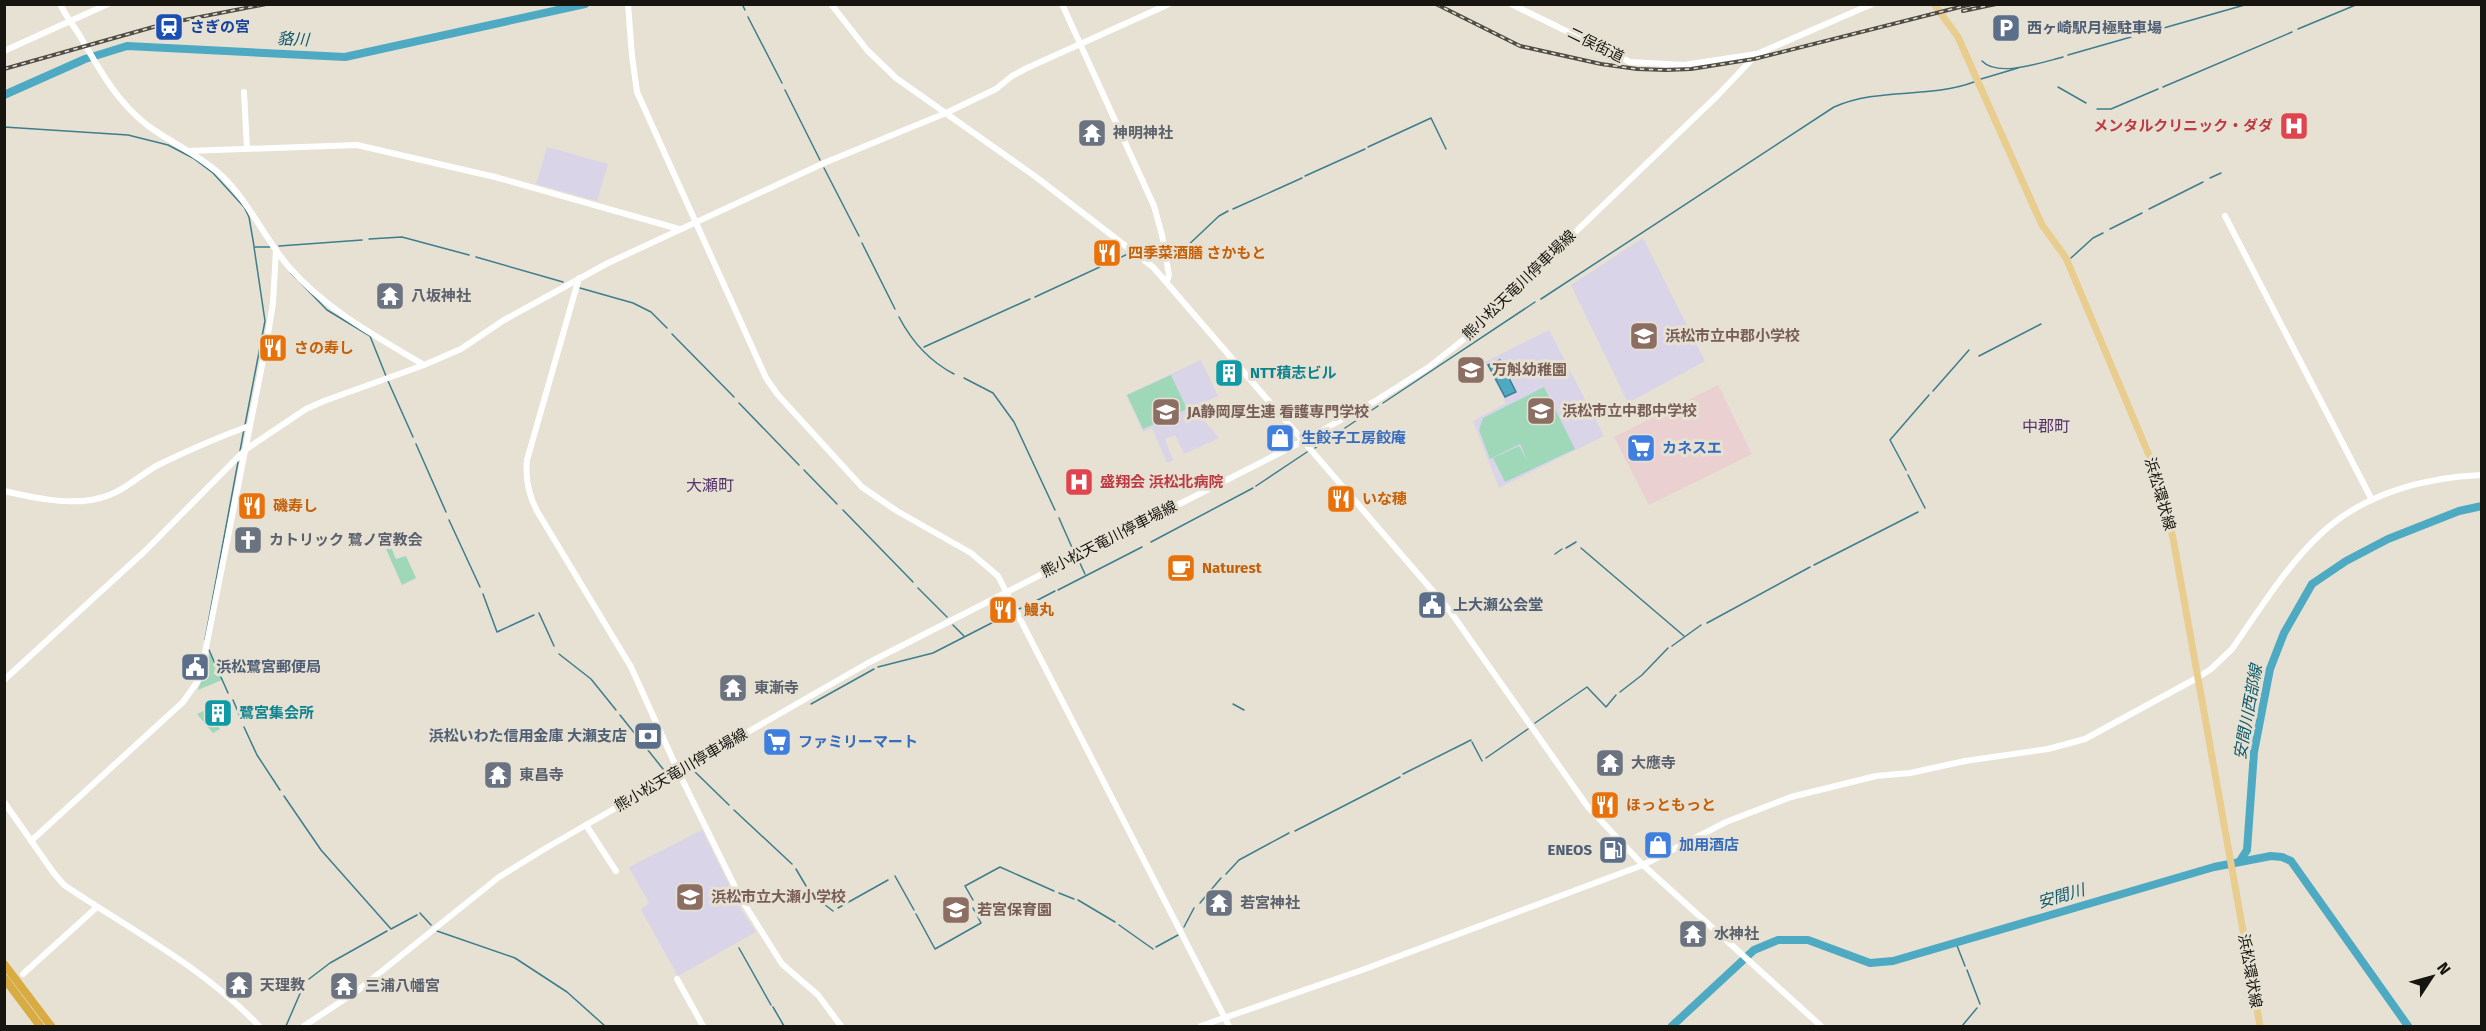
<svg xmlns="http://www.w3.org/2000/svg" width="2486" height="1031" viewBox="0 0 2486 1031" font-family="'Fira Sans','Noto Sans JP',sans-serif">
<rect width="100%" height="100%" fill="#e6e1d3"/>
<path fill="#ebd0d2" d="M1718 385 1752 454 1649 505 1614 437Z"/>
<g fill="#dad4e9">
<path d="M547 147 608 164 597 201 536 184Z"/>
<path d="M1643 238 1705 361 1628 403 1571 285Z"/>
<path d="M1549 330 1604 436 1499 488 1473 421 1506 403 1485 362Z"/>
<path d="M1201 360 1218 396 1196 406 1201 417 1219 438 1184 454 1175 435 1165 439 1173 460 1167 463 1152 428 1143 432 1126 395Z"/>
<path d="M702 830 742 911 756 932 678 976 641 910 649 903 629 867Z"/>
</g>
<g fill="#9ed8b9">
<path d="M1171 375 1187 409 1143 429 1127 395Z"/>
<path d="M1544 387 1575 449 1505 482 1493 458 1519 446 1528 462 1520 444 1490 459 1479 430 1483 418Z"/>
<path d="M391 547 396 559 406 556 416 578 402 585 386 549Z"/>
<path d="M210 653 222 680 198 690Z"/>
<path d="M208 709 220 729 213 733 197 714Z"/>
</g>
<path fill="#4ea9c2" stroke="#3d7d8d" stroke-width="1.5" d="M1500 360 1516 392 1505 397 1488 365Z"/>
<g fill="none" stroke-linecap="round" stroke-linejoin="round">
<g stroke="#3d7d8d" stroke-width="1.5">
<path d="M742 4 745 10"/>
<path d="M748 17 782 83"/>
<path d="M2298 29 2358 4"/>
<path d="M2139 35 2248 4"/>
<path d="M2068 55 2131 37"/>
<path d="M1982 61C1998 78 2043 62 2063 57"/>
<path d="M1981 79 2018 68"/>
<path d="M2058 87 2086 103"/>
<path d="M2163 87 2292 32"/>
<path d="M785 90 820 160"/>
<path d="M2097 109H2111L2158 89"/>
<path d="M4 127 128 135 168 145 193 158 213 173 244 207 249 217 254 246"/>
<path d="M1368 147 1431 118 1446 149"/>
<path d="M824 168 859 236"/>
<path d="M1305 176 1365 149"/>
<path d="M2210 178 2221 173"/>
<path d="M1233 209 1302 178"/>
<path d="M2149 209 2203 182"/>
<path d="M2110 229 2142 213"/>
<path d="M369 239 402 237 469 255"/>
<path d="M862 243 895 309"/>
<path d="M279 246 362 240"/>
<path d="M1169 251 1183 250 1219 216 1228 211"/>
<path d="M1144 253 1161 252"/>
<path d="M476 257 563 282"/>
<path d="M2071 258 2093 238 2103 233"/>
<path d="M291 273 327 310 370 336 386 376"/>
<path d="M580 288 633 303 651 312 667 328"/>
<path d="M1035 297 1130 253"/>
<path d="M1541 299 1834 107C1879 87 1928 99 1974 82"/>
<path d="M899 317C912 342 929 361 954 374"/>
<path d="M672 334 734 397"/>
<path d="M924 347 1030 299"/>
<path d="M1979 356 2041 324"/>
<path d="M964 378 993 393 1014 422 1055 510"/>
<path d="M388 381 413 437"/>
<path d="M1933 391 1969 350"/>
<path d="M739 403 799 465"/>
<path d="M1383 403 1535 302"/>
<path d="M245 425 265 321 254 247H270"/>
<path d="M416 444 446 512"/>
<path d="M1315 448 1378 406"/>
<path d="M240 451 244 429"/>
<path d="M804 470 837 504"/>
<path d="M1906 470 1890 440 1929 395"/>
<path d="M1908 475 1925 508"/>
<path d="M1256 486 1307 452"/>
<path d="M843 510 913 582"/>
<path d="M1059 518 1074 552"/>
<path d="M449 520 480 587"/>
<path d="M1151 542 1253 488"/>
<path d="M1566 548 1576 542"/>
<path d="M1581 548 1684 636"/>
<path d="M1555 554 1562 549"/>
<path d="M1078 559 1085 574"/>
<path d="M1814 565 1918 512"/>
<path d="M918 588 947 617"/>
<path d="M1058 590 1142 547"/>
<path d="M483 594 497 632 534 615"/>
<path d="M1032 603 1055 591"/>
<path d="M1019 609 1029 604"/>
<path d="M539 613 554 646"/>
<path d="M1707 623 1810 567"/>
<path d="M953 625 964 636"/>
<path d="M205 640 238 462"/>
<path d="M1672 646 1701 625"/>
<path d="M209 650 228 693"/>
<path d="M559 654 591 679 616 710"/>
<path d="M878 667 933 653 1013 612"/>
<path d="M1620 692 1642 675 1668 648"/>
<path d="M233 700 241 719"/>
<path d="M811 704 874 669"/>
<path d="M1233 704 1244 710"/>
<path d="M620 715 667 774"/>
<path d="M1535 723 1587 687 1606 707 1616 695"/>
<path d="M244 727 257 755 280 790"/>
<path d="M1472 742 1482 761"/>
<path d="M1486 758 1528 729"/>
<path d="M692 769 729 805"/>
<path d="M1403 774 1471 740"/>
<path d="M284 796 321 850 391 929 417 915"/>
<path d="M734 810 792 864"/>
<path d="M1295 831 1400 777"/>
<path d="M796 869 809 891"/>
<path d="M1226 874 1239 860 1289 833"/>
<path d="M895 876 914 910"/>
<path d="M1059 893 1074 899"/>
<path d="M811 894 833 911"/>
<path d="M973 900 965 886 1000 867 1054 891"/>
<path d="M1078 900 1115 922"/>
<path d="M1200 903 1221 878"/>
<path d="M838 908 888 880"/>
<path d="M420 913 431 925"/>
<path d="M916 914 935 949 981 923 973 908"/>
<path d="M1119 925 1153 949"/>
<path d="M1184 927 1194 908"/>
<path d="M437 931 515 958 567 992 605 1026"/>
<path d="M1956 943 1965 966"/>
<path d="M1156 947 1178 935"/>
<path d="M739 948 771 1005"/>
<path d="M1967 970 1980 1004"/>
<path d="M309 979 330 963 387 931"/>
<path d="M773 1007 784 1026"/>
<path d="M286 1026 305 982"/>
<path d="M1962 1026 1977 1008"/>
</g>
<g stroke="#4ea9c2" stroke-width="8">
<path d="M4 95 85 59 127 46 345 57 585 4"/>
<path d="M2240 861 2247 850 2254 752 2270 669 2284 633 2312 584 2346 561 2388 539 2459 511 2482 506"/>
<path d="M1672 1026 1754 950 1778 940H1808L1870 963 1893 961 2214 867 2271 856 2282 857 2291 861 2408 1026"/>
</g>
<g stroke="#fff" stroke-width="6">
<path d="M60 4C67 19 77 29 84 43 102 74 118 102 147 125 171 143 200 155 222 176 250 203 264 238 289 267 325 309 377 337 424 365"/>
<path d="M628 4 632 56 637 92 766 378 778 395 862 487 897 511 971 553 998 576 1229 1026"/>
<path d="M831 4 867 50 896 78 1036 177 1153 267 1450 611 1588 807 1643 865 1821 1026"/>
<path d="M1062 4 1154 206 1162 235 1169 275 1167 281"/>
<path d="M1511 4 1630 62 1684 65 1756 54"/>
<path d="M4 51 108 4"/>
<path d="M244 92 247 149"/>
<path d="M188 151 357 145 495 177 679 229"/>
<path d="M2225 216 2372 500"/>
<path d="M579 278 527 460C525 479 528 494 537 511L631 667 679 773 740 897 782 964 818 995 841 1026"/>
<path d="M4 491C34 498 71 506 100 498 123 493 140 474 160 464 189 450 219 437 249 426"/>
<path d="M4 680 145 551 245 450 306 409 324 401 424 365 461 349 504 320 608 263 824 163 946 113 996 89 1012 76 1027 68 1169 4"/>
<path d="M4 802 53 872 64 885C131 930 203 967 259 1026"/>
<path d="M586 825 616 871"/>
<path d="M31 841 183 702 200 678 267 340 273 303 276 250"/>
<path d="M23 974 97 907"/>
<path d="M677 979 703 1026"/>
<path d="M304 1026 357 991 499 877 546 848 868 663 1303 441 1377 400 1429 367 1463 340 1717 96 1757 54 1872 4"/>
<path d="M1201 1026 1362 970 1643 865 1726 822 1791 797 1876 776 1910 773 1965 761 2048 749 2085 739 2197 678 2211 669 2232 649C2260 609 2288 563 2325 530 2367 493 2426 477 2482 475"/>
</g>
<path stroke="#e8cd8e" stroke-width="7" d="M1934 4 1958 37 2042 225 2066 258 2154 467 2173 538 2260 1026"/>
<g stroke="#d9ab43" stroke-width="8">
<path d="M4 964 51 1026"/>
<path d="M4 978 40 1026"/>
</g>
<g stroke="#4f4d46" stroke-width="4">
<g id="rail">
<path d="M1436 4 1520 46 1601 64 1637 69 1666 70 1691 69 1754 59 1972 4"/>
<path d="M1963 11 1996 4"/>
<path d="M4 69 164 24 266 4"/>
</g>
</g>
<use href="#rail" stroke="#e6e1d3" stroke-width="1.5" stroke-dasharray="4.5" stroke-linecap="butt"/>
</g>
<defs>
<g id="station-square" transform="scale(1.5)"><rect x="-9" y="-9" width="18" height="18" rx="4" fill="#1a4fb4" stroke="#e6e1d3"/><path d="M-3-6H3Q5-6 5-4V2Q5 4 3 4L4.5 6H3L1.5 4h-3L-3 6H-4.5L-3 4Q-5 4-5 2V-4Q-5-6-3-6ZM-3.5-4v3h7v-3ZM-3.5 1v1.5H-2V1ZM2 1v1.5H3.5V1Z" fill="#fff"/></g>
<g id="parking-square" transform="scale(1.5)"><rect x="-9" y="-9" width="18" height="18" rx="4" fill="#5c6f8a" stroke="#e6e1d3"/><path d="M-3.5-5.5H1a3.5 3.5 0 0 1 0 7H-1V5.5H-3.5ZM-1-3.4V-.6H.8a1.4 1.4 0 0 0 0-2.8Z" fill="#fff"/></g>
<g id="hospital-square" transform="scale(1.5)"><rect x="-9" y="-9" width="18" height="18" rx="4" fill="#e0444e" stroke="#e6e1d3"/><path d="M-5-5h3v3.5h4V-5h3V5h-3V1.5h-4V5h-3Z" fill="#fff"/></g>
<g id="temple-square" transform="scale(1.5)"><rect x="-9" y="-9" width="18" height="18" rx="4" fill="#6b7280" stroke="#e6e1d3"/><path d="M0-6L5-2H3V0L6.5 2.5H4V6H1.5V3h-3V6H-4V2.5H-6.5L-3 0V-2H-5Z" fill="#fff"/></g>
<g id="restaurant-square" transform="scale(1.5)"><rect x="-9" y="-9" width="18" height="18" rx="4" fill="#e8710a" stroke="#e6e1d3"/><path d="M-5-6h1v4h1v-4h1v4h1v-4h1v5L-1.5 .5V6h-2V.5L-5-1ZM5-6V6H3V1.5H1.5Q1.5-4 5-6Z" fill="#fff"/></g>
<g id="school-square" transform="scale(1.5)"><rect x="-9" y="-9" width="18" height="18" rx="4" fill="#8d6e63" stroke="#e6e1d3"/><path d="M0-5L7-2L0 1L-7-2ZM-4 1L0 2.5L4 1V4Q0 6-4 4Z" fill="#fff"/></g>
<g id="building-square" transform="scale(1.5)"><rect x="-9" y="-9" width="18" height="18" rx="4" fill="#0f9aa8" stroke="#e6e1d3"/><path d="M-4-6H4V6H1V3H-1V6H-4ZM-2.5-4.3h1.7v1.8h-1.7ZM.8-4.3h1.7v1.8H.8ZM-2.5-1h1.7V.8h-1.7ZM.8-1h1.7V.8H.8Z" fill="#fff"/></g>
<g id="university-square" transform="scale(1.5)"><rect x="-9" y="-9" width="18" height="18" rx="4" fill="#8d6e63" stroke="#e6e1d3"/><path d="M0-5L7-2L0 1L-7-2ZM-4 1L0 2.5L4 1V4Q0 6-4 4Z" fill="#fff"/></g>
<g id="shop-square" transform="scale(1.5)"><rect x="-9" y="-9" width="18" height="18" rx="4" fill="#3f7fe0" stroke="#e6e1d3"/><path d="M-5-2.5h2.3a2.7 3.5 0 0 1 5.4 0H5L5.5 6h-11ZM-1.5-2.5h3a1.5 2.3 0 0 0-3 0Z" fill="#fff"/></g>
<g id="supermarket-square" transform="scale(1.5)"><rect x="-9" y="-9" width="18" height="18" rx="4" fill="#3f7fe0" stroke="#e6e1d3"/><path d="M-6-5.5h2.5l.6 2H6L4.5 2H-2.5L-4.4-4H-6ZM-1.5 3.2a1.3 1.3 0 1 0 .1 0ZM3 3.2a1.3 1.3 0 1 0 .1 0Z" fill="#fff"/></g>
<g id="church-square" transform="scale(1.5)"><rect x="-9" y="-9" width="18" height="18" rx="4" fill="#6b7280" stroke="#e6e1d3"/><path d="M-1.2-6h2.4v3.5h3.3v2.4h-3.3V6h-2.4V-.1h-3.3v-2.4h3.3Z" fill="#fff"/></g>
<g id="cafe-square" transform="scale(1.5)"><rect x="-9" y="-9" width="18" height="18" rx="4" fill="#e8710a" stroke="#e6e1d3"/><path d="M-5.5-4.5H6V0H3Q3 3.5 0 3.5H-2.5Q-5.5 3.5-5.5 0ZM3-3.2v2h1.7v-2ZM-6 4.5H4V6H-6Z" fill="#fff"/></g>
<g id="civic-square" transform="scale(1.5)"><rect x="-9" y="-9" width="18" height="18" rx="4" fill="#5c6f8a" stroke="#e6e1d3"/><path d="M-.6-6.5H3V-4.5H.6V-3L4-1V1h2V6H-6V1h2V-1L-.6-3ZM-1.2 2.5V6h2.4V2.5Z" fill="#fff"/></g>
<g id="bank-square" transform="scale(1.5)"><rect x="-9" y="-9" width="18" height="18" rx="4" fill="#5c6f8a" stroke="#e6e1d3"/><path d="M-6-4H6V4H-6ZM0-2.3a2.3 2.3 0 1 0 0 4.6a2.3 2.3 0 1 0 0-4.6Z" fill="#fff"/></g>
<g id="fuel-square" transform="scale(1.5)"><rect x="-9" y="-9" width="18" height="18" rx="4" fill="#5c6f8a" stroke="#e6e1d3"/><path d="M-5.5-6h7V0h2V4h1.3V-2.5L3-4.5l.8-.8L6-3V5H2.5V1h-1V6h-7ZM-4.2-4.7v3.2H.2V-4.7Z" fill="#fff"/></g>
</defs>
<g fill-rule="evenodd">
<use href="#station-square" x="169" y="27"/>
<use href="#parking-square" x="2006" y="28"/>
<use href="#hospital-square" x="2294" y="126"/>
<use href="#temple-square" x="1092" y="133"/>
<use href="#restaurant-square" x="1107" y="253"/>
<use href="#temple-square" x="390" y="296"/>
<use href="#school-square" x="1644" y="336"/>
<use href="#restaurant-square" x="273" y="348"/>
<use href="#school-square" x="1471" y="370"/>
<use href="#building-square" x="1229" y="373"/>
<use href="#school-square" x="1541" y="411"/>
<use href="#university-square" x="1166" y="412"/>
<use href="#shop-square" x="1280" y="438"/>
<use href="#supermarket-square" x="1641" y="448"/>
<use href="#hospital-square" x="1079" y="482"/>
<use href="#restaurant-square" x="1341" y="499"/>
<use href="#restaurant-square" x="252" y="506"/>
<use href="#church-square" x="248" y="540"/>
<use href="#cafe-square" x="1181" y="568"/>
<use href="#civic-square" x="1432" y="605"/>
<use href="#restaurant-square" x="1003" y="610"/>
<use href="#civic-square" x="195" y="667"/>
<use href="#temple-square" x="733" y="688"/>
<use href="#building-square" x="218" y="713"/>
<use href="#bank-square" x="648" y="736"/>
<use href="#supermarket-square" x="777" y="742"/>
<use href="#temple-square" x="1610" y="763"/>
<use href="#temple-square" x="498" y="775"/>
<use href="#restaurant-square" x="1605" y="805"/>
<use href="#shop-square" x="1658" y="845"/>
<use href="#fuel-square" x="1613" y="850"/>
<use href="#school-square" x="690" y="897"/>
<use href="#temple-square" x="1219" y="903"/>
<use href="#school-square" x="956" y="910"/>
<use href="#temple-square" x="1693" y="934"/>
<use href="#temple-square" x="239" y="985"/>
<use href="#temple-square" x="344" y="986"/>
</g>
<g text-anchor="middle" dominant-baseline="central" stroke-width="6" stroke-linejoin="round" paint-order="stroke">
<g font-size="15" font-weight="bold" fill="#164399" stroke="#e6e1d3" text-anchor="start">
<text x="190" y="27">さぎの宮</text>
</g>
<g font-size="15" font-weight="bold" fill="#4e5e75" stroke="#e6e1d3" text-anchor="start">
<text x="2027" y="28">西ヶ崎駅月極駐車場</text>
<text x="1453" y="605">上大瀬公会堂</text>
<text x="216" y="667">浜松鷺宮郵便局</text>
<text x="627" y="736" text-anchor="end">浜松いわた信用金庫 大瀬支店</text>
<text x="1592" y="850" text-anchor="end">ENEOS</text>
</g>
<g font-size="15" fill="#161510" stroke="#e6e1d3">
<text transform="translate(1596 45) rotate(26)">二俣街道</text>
<text transform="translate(1519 285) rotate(-44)">熊小松天竜川停車場線</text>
<text transform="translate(2160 494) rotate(74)">浜松環状線</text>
<text transform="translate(1109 539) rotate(-27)">熊小松天竜川停車場線</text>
<text transform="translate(681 770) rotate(-30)">熊小松天竜川停車場線</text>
<text transform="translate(2250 971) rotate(80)">浜松環状線</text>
</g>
<g font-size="15" font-weight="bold" fill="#be3a42" stroke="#e6e1d3" text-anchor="end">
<text x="2273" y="126">メンタルクリニック・ダダ</text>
<text x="1100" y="482" text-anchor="start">盛翔会 浜松北病院</text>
</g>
<g font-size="15" font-weight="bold" fill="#5b616d" stroke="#e6e1d3" text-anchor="start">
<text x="1113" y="133">神明神社</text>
<text x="411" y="296">八坂神社</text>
<text x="269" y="540">カトリック 鷺ノ宮教会</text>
<text x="754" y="688">東漸寺</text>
<text x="1631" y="763">大應寺</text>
<text x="519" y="775">東昌寺</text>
<text x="1240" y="903">若宮神社</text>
<text x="1714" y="934">水神社</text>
<text x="260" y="985">天理教</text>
<text x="365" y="986">三浦八幡宮</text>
</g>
<g font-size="15" font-weight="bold" fill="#c56008" stroke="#e6e1d3" text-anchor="start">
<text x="1128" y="253">四季菜酒膳 さかもと</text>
<text x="294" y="348">さの寿し</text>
<text x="1362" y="499">いな穂</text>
<text x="273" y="506">磯寿し</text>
<text x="1202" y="568">Naturest</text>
<text x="1024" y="610">鰻丸</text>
<text x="1626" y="805">ほっともっと</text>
</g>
<g font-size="15" font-weight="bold" fill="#785e54" stroke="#e6e1d3" text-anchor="start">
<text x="1665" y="336">浜松市立中郡小学校</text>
<text x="1492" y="370">万斛幼稚園</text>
<text x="1562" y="411">浜松市立中郡中学校</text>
<text x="1187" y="412">JA静岡厚生連 看護専門学校</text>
<text x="711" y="897">浜松市立大瀬小学校</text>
<text x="977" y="910">若宮保育園</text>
</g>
<g font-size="15" font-weight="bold" fill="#0d838f" stroke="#e6e1d3" text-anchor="start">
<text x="1250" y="373">NTT積志ビル</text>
<text x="239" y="713">鷺宮集会所</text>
</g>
<g font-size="15" font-weight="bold" fill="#366cbe" stroke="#e6e1d3" text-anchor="start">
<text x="1301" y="438">生餃子工房餃庵</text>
<text x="1662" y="448">カネスエ</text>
<text x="798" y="742">ファミリーマート</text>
<text x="1679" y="845">加用酒店</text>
</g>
<g font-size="16" font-style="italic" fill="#0d5a6c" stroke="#e6e1d3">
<text transform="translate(293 39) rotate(3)">貉川</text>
<text transform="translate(2248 712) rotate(-80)">安間川西部線</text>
<text transform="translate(2061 896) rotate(-16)">安間川</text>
</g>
<g font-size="16" fill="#56356e" stroke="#e6e1d3">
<text x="2046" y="426">中郡町</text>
<text x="710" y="485">大瀬町</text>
</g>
</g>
<rect width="2486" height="1031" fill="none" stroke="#161510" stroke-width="12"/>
<g transform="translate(2432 977) rotate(54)" stroke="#e6e1d3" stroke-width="4.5" paint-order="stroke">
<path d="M0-4.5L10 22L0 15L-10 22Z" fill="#161510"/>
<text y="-9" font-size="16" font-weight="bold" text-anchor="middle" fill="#161510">N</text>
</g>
</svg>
